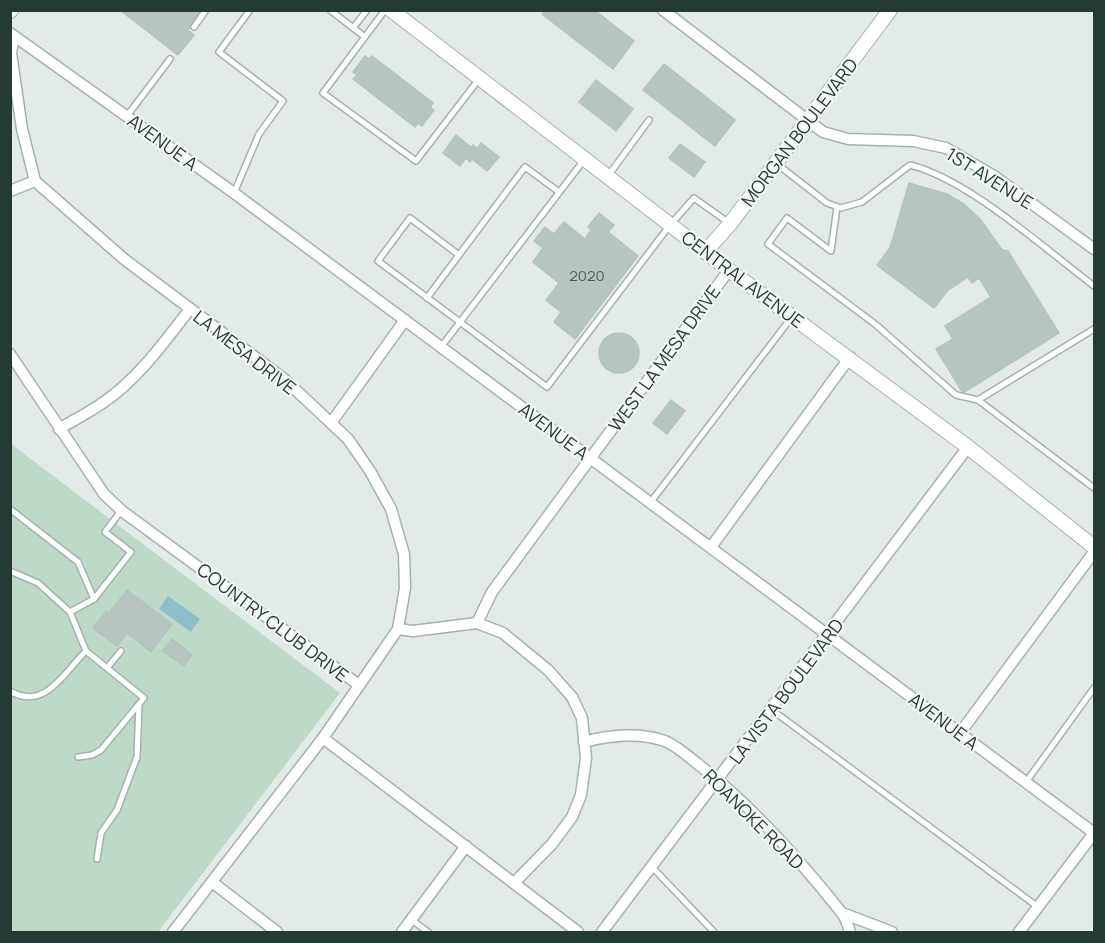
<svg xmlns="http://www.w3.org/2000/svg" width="1105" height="943" viewBox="0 0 1105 943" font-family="Manrope,sans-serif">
<rect width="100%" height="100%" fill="#e2ebe7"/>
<path fill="#bddac6" d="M11 444 340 693 158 932H11Z"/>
<path fill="#8fbecb" d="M168 596 200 619 191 632 159 609Z"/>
<g fill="#b7c5c0" stroke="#b5c3be" stroke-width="1.5">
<path d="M120 10H202L188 30 194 35 178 55Z"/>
<path d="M544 10H594L634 41 613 69 542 14Z"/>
<path d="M365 56 369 59 372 56 433 103 430 107 434 110 422 126 418 123 415 127 353 79 357 75 353 72Z"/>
<path d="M664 64 735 120 715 146 643 90Z"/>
<path d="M596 80 633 109 616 131 579 102Z"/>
<path d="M456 135 471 147 473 145 477 149 481 143 499 157 487 171 472 159 470 162 466 158 460 166 443 153Z"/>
<path d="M680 144 705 162 694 177 669 158Z"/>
<path d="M909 183 947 194 964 204 981 220 1002 250 1008 251 1059 333 963 393 936 349 953 339 945 326 991 297 979 278 972 283 968 277 948 290 934 308 877 265 890 248Z"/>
<path d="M599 213 614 225 608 232 638 256 575 339 554 322 561 312 546 300 559 283 533 262 543 248 534 241 545 227 554 234 564 222 585 239 591 230 588 227Z"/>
<circle cx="619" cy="353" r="20"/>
<path d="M671 400 685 411 667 434 653 423Z"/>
<path d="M127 590 172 624 151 652 127 633 117 646 93 628 106 611 109 613Z"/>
<path d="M172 639 192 655 184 666 163 651Z"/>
</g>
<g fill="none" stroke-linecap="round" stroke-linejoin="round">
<g stroke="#a5b2ae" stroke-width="8">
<g id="service">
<path d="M330 10 365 37"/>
<path d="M385 10 323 93 416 161 479 79"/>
<path d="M194 27 206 10"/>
<path d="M353 28 367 10"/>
<path d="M127 116 170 59"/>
<path d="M777 164 827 203 841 208 862 202 910 165C968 179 1045 249 1094 286"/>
<path d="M608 176 649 120"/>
<path d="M559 192 525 167 459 255 410 218 378 261 547 387 670 225 694 198 729 223"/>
<path d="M234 193 259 134 283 101 219 52 250 10"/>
<path d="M837 207 831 251 787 218 768 244 875 324 956 395 978 400"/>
<path d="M427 298 459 255"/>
<path d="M1094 329 978 400 1094 488"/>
<path d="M441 347 584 160"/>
<path d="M650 503 791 318"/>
<path d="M10 509 78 562 94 599 131 552 105 532 121 511"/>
<path d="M10 571 38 583 70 612"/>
<path d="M107 668 121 651"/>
<path d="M10 691C45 712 65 671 86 651"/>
<path d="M772 710 1038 907"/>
<path d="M78 757 92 755 101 750 144 698 86 651 70 612 94 599"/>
<path d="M1026 782 1094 688"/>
<path d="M97 859 101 833 117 810 137 757 139 705"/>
<path d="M652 867 714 932"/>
<path d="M412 920 428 932"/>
</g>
</g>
<g stroke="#a5b2ae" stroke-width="13">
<g id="minor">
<path d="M663 10 823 132 848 139 913 141 946 148 994 176 1094 249"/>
<path d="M10 33 234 193 1094 833"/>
<path d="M14 36 11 53 22 129 35 181 124 259 284 379 348 439 370 471 391 509 404 554 405 588 398 629 323 738 173 932"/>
<path d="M10 191 35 181"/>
<path d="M10 354 104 494 122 511 359 685"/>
<path d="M331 423 405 320"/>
<path d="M59 429C74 420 90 412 104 402 139 378 164 342 190 309"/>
<path d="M711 547 850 357"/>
<path d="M477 623 492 592 729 270"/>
<path d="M477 623 503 633 548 670 572 697 582 718 586 758 581 795 572 817 552 844 514 883"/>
<path d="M398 629 413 631 477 623"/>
<path d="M960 733 1094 552"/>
<path d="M323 738 578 932"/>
<path d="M584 742C609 735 640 732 665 741 677 746 689 757 699 765 752 806 799 859 841 912 846 917 848 926 850 932"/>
<path d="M212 882 277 932"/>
<path d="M842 913 892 932"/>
<path d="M402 932 466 846"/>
<path d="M602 932 968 447"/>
<path d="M1019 932 1094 833"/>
</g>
</g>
<g stroke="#a5b2ae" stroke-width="16">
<g id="tertiary">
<path d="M391 10 729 270 968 447 1094 547"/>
<path d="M10 11 11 10"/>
<path d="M705 252 730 224 890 10"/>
</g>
</g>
<use href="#service" stroke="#fff" stroke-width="5"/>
<use href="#minor" stroke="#fff" stroke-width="10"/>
<use href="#tertiary" stroke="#fff" stroke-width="14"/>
</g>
<g text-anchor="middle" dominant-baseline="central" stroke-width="4.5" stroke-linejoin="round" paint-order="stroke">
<g font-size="15" fill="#485d58">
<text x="587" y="275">2020</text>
</g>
<g font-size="18" fill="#233a35" stroke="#f2f7f5">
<text transform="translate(799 132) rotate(-53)">MORGAN BOULEVARD</text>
<text transform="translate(163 142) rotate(36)">AVENUE A</text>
<text transform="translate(990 178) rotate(32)">1ST AVENUE</text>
<text transform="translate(743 279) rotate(37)">CENTRAL AVENUE</text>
<text transform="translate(245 352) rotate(38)">LA MESA DRIVE</text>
<text transform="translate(664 358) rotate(-54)">WEST LA MESA DRIVE</text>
<text transform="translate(554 431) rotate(37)">AVENUE A</text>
<text transform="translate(273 622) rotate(37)">COUNTRY CLUB DRIVE</text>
<text transform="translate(786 691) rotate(-53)">LA VISTA BOULEVARD</text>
<text transform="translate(944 721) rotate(37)">AVENUE A</text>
<text transform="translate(754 819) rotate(45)">ROANOKE ROAD</text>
</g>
</g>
<rect width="1105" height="943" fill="none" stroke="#233a35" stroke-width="24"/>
</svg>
